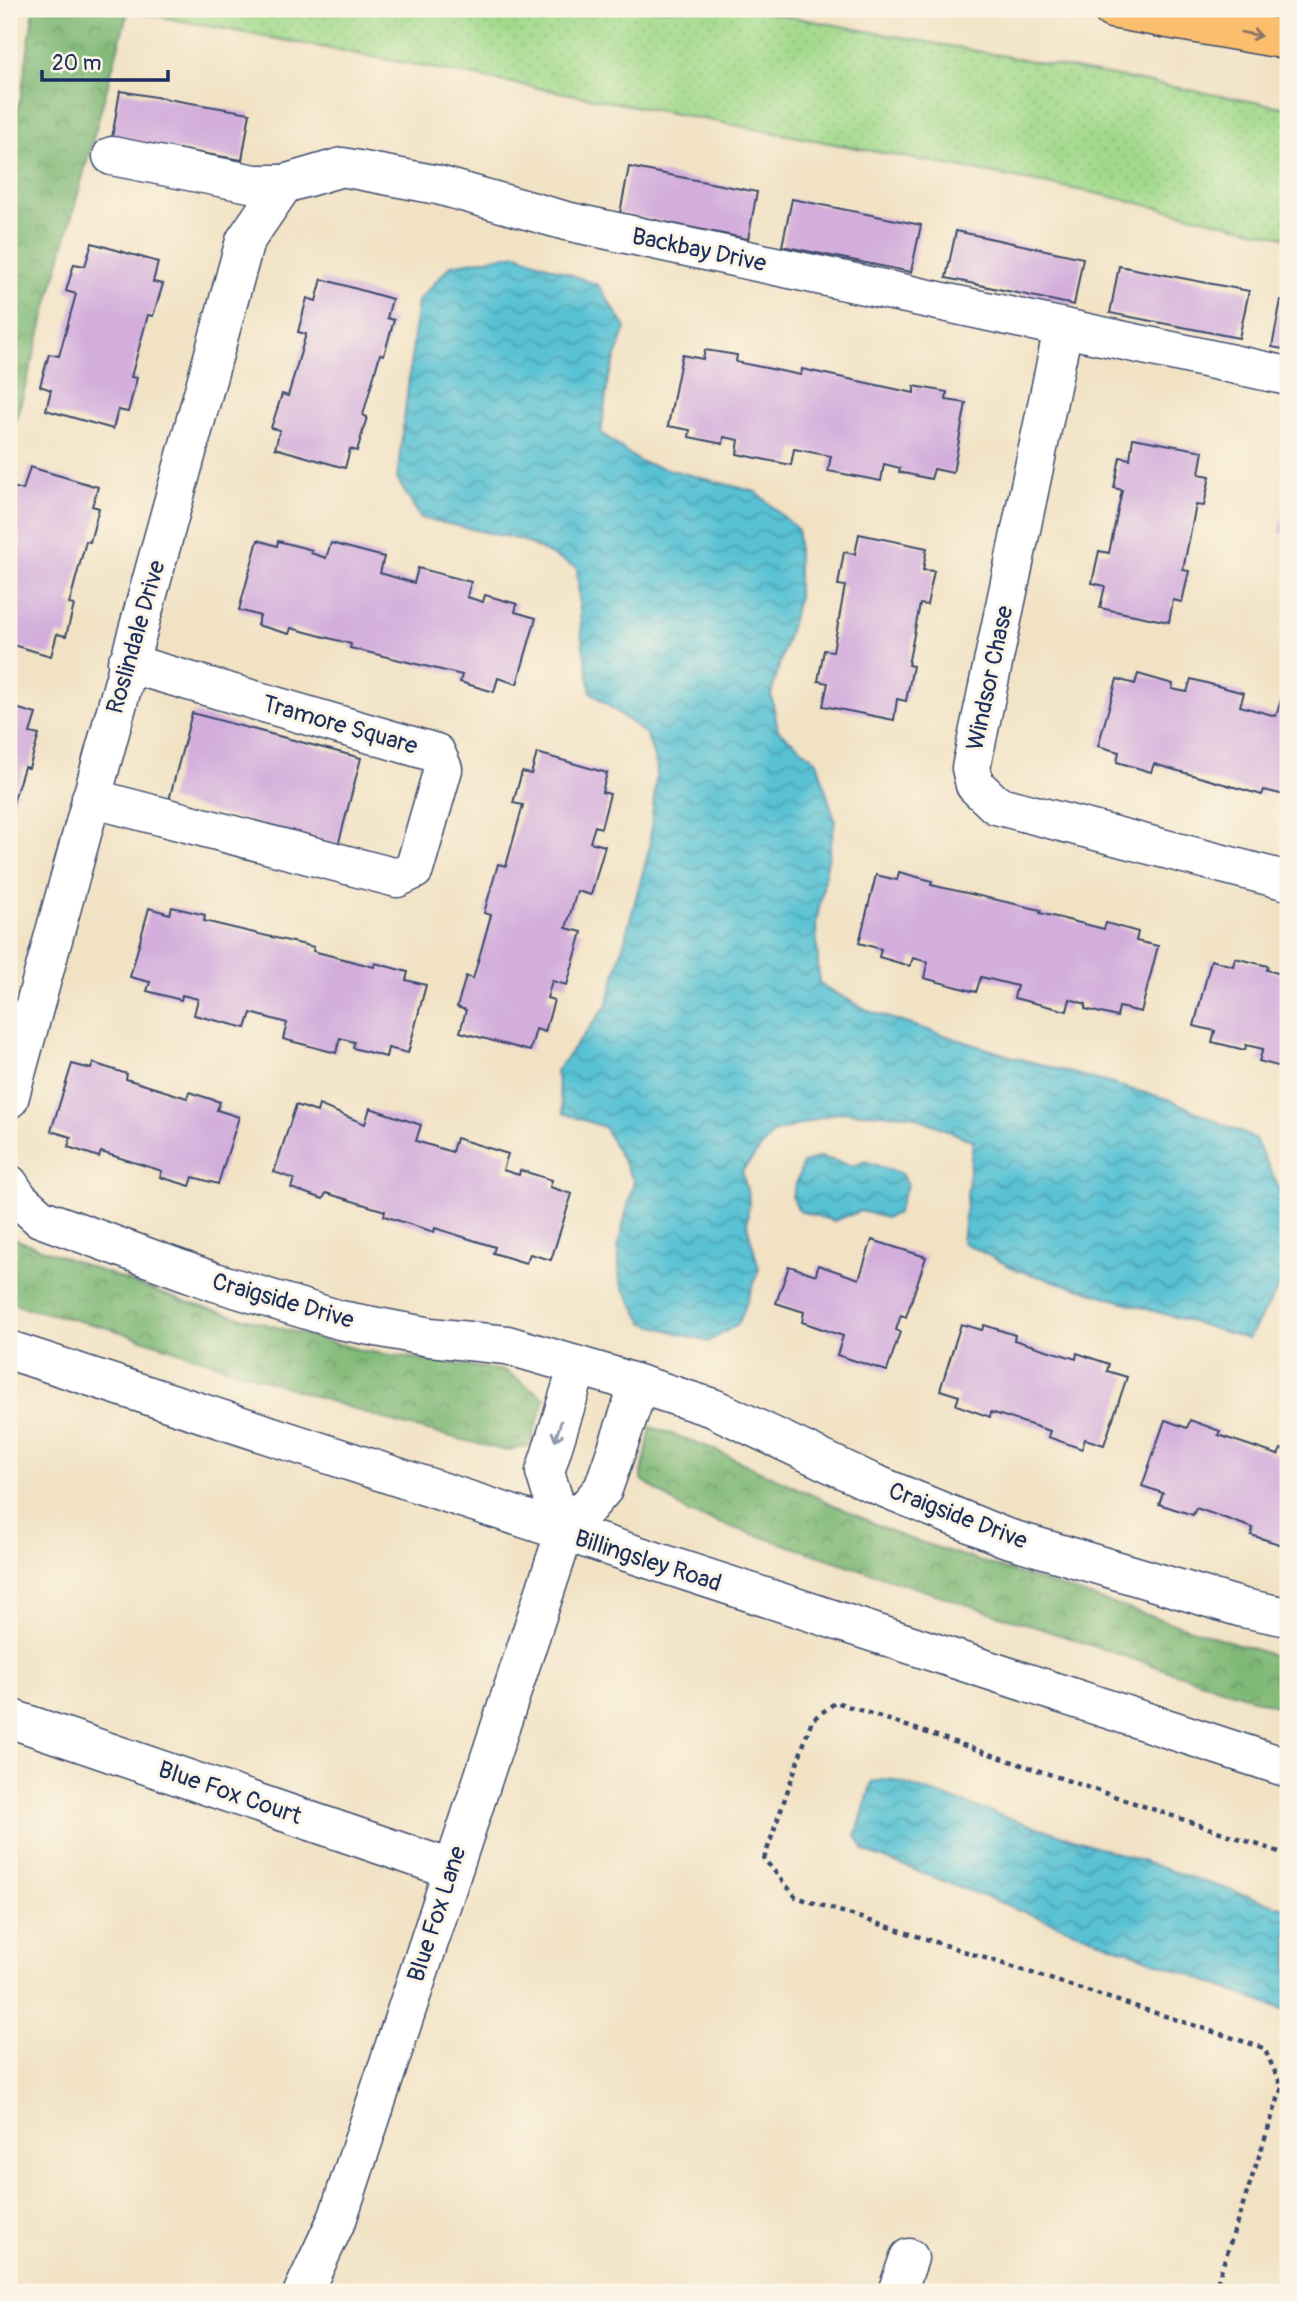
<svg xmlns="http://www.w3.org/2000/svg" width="1297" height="2301" viewBox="0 0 1297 2301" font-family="Pangolin,sans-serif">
<defs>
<pattern id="grass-dots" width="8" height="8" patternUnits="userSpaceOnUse" patternTransform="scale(1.75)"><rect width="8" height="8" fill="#a1d98b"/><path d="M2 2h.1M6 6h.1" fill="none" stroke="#8abb7a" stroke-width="1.8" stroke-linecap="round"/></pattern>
<pattern id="forest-crowns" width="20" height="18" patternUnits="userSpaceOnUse" patternTransform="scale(1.75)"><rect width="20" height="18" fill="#80b977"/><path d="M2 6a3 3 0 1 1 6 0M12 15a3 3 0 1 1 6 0" fill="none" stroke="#689765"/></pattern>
<pattern id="water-waves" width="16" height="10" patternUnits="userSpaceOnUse" patternTransform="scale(1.75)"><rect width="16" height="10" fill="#58c2d4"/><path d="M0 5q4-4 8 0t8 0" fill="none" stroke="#489eaf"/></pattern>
</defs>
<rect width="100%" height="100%" fill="#fcf5e5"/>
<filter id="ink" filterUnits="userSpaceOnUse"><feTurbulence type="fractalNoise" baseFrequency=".0143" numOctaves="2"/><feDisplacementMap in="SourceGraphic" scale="14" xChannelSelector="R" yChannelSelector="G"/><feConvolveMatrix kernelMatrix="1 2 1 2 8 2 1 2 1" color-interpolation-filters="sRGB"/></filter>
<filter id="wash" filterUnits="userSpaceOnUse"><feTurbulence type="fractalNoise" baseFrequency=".00686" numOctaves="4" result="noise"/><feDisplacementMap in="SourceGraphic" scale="28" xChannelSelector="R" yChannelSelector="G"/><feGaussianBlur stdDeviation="1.57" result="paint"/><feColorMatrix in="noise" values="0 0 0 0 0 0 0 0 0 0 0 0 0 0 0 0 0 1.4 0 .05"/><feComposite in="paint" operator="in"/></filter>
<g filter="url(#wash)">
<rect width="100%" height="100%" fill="#f1e2c4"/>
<path fill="url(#grass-dots)" stroke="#5e8474" stroke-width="2" d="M119 9H748L1288 108V238L1095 193Z"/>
<g fill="url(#forest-crowns)" stroke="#4e746a" stroke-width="2">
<path d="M34 9 128 11 9 446V135L21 97Z"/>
<path d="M9 1237 185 1302 364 1351 505 1371 545 1398 530 1445 507 1451 396 1423 112 1329 19 1306 9 1299Z"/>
<path d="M651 1427 706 1446 901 1536 1288 1660V1710L689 1513 641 1479Z"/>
</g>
<g fill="url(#water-waves)" stroke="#3a7899" stroke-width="2">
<path d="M517 254 598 285 626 328 608 380 601 433 640 462 756 492 798 530V599L771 694 778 730 817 761 835 821 816 924 819 984 871 1012 1013 1057 1171 1100 1255 1139 1286 1203 1285 1277 1248 1339 1017 1270 962 1242 973 1141 911 1115 839 1112 773 1133 742 1171 749 1199 747 1225 759 1269 739 1323 708 1342 644 1323 620 1282 618 1246 634 1181 604 1127 563 1113 556 1071 607 1005 649 850 657 768 647 735 591 692 582 639 577 568 522 540 421 518 397 479 418 301 451 265Z"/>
<path d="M820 1157 854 1166 865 1161 902 1174 907 1185 897 1213 886 1218 861 1211 834 1221 799 1211 792 1196 803 1163Z"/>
<path d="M890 1779 1288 1909V2012L864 1851 856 1836 872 1782Z"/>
</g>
<g id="blocks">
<g fill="#d3aedc">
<path d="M120 91 250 113 242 160 112 138Z"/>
<path d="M629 167 757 192 748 239 620 213Z"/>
<path d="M792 199 921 225 911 272 782 246Z"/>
<path d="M956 231 1083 258 1074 305 946 278Z"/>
<path d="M92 243 158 262 153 282 163 284 153 316 148 315 131 377 137 378 128 412 118 410 113 429 46 410 51 390 40 386 49 354 59 356 76 294 66 291 74 264 85 266Z"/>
<path d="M1119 266 1249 291 1239 338 1110 313Z"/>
<path d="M322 279 392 299 387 318 394 320 384 355 380 354 363 415 367 417 357 451 350 449 345 468 275 448 280 430 271 428 282 394 288 396 306 334 298 332 307 298 316 301Z"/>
<path d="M1281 300 1288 301V350L1272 347Z"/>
<path d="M705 350 737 355 736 362 801 375 802 369 914 393V386L947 392 946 400 966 403 953 473 934 469 931 479 899 472 900 468 884 464 881 481 828 471 831 456 794 449 791 465 737 454 739 440 724 437 723 444 689 437 690 430 668 426 682 355 703 359Z"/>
<path d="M1133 438 1203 451 1199 474 1210 476 1204 506 1196 505 1183 570 1189 571 1182 602 1173 600 1169 622 1100 608 1105 586 1092 583 1099 551 1109 553 1122 490 1114 488 1120 457 1130 459Z"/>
<path d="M30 467 98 487 92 506 99 508 90 542 86 541 69 604 74 605 66 636 57 634 51 656 9 644V535L13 520 9 519V503L13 487 23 490Z"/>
<path d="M1287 500H1288V535L1279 533Z"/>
<path d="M859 534 927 548 923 570 934 571 927 605 920 604 908 665 913 666 906 701 897 699 894 720 823 706 828 683 818 681 824 650 833 651 845 586 838 585 844 552 855 554Z"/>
<path d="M258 540 277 546 278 541 312 550 311 553 326 558 331 543 384 557 380 573 414 583 418 568 471 582 467 597 483 602 485 595 517 604 515 612 536 618 517 684 498 678 494 692 460 682 462 675 350 648 351 644 291 628 289 634 257 625 260 616 239 610Z"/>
<path d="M1138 674 1173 684 1172 689 1187 692 1191 679 1244 693 1240 706 1276 716 1281 700 1288 703V796L1264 790 1262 795 1154 764 1151 772 1117 762 1119 752 1098 746 1117 679 1135 684Z"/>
<path d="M9 706 36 714 30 733 39 735 29 768 24 767 9 816Z"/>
<path d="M192 713 361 758 338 846 169 800Z"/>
<path d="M537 753 607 773 602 792 610 794 601 828 595 826 590 842 605 846 591 895 577 891 566 928 582 932 567 985 552 981 547 998 554 1000 545 1032 536 1029 530 1051 460 1032 466 1010 457 1007 466 976 473 979 491 915 484 913 498 864 506 866 523 805 513 803 522 772 531 774Z"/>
<path d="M899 872 932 881 931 885 1041 910 1040 913 1104 929 1106 923 1138 932 1136 941 1158 946 1141 1012 1119 1007 1117 1017 1085 1009 1086 1004 1070 999 1067 1011 1014 998 1017 986 981 977 976 992 924 978 928 962 913 958 910 966 879 957 881 949 859 943 876 875 897 880Z"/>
<path d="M172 907 205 915 204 921 314 947 313 951 374 967 375 963 408 972 406 980 426 985 408 1053 388 1048 386 1057 353 1048 354 1042 340 1038 336 1053 283 1039 287 1023 251 1013 246 1028 194 1015 198 999 182 995 181 1000 147 991 150 982 130 977 149 908 170 914Z"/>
<path d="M1235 958 1268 966 1267 970 1288 976V1069L1259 1061 1263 1049 1246 1045 1245 1050 1212 1042 1215 1031 1194 1026 1211 960 1233 966Z"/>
<path d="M93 1063 127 1074 126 1079 187 1098 189 1092 220 1102 217 1110 239 1117 218 1184 193 1177 190 1186 160 1177 162 1171 101 1152 99 1157 68 1147 71 1137 51 1131 72 1064 91 1069Z"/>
<path d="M296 1105 317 1112 319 1105 365 1124 370 1108 421 1125 416 1141 452 1152 456 1138 508 1154 503 1170 519 1175 520 1170 552 1180 550 1187 572 1194 551 1260 530 1254 526 1263 493 1253 495 1247 435 1228 434 1232 384 1216 385 1211 326 1193 323 1199 291 1188 294 1179 274 1172Z"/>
<path d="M872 1240 926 1257 906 1317 901 1315 896 1330 900 1332 887 1371 837 1355 843 1336 802 1322 804 1312 776 1303 789 1266 816 1275 818 1265 859 1279Z"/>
<path d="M961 1324 982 1330 984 1325 1015 1335 1014 1340 1076 1359 1077 1353 1109 1364 1107 1371 1127 1377 1104 1445 1085 1439 1082 1449 1048 1437 1050 1431 991 1412 990 1417 956 1405 959 1396 940 1390Z"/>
<path d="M1165 1420 1187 1428 1190 1420 1220 1431 1218 1435 1278 1455 1281 1449 1288 1451V1535L1286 1534 1282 1545 1251 1535 1253 1528 1196 1508 1193 1515 1159 1504 1163 1493 1142 1486Z"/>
</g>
</g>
</g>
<g filter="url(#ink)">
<use href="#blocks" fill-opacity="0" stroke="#3b4a6d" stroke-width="2"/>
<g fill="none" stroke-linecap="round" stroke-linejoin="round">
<g stroke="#3b4a6d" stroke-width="41">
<g id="minor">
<path d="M112 156 255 184H284L342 167 438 185 566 221 1288 376"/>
<path d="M1063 329 971 768 975 785 996 805 1288 881"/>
<path d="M91 798 397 878 414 870 443 769 436 753 127 663"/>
<path d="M9 1099 245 241 284 184"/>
<path d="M9 1184 19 1199 40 1218 215 1282 340 1320 430 1337 507 1345 613 1376 713 1408 868 1481 1004 1537 1243 1608 1288 1617"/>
<path d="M9 1350 1288 1768"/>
<path d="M564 1534 545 1472 578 1366"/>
<path d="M9 1718 451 1869"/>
<path d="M303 2292 338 2217 564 1534 603 1489 639 1385"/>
<path d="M897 2292 909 2258"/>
</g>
</g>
<g stroke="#3b4a6d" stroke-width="41">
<path id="highway" d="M1112 9 1288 40"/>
</g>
<path stroke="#3b4a6d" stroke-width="4.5" stroke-dasharray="5 5" stroke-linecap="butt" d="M1214 2292 1282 2087 1264 2048 796 1897 764 1859 812 1720 836 1702 1288 1855"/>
<use href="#minor" stroke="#fff" stroke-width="38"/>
<use href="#highway" stroke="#fbbe6e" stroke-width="38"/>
</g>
<defs><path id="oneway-shaft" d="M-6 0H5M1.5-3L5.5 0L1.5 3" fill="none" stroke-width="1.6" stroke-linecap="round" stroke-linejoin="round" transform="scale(1.75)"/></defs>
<use stroke="#8b7666" href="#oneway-shaft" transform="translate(1251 34) rotate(10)"/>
<use stroke="#8d97ae" href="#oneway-shaft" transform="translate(558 1431) rotate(107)"/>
</g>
<g text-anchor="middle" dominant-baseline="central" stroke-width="6" stroke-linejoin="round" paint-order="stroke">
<g font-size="24" fill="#1b2f5e" stroke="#fcf5e5">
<text transform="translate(699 250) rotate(12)">Backbay Drive</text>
<text transform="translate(136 637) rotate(-74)">Roslindale Drive</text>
<text transform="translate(990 678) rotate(-78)">Windsor Chase</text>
<text transform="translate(340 725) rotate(16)">Tramore Square</text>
<text transform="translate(283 1301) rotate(16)">Craigside Drive</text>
<text transform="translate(958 1516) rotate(21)">Craigside Drive</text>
<text transform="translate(648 1561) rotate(18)">Billingsley Road</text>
<text transform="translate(230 1793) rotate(19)">Blue Fox Court</text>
<text transform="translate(437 1914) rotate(-72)">Blue Fox Lane</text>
</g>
</g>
<rect width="1297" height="2301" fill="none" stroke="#fcf5e5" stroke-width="35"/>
<path d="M42 70v10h126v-10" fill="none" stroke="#1b2f5e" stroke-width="3.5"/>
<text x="52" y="70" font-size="21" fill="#1b2f5e" stroke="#fcf5e5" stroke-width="5" paint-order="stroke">20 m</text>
</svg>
